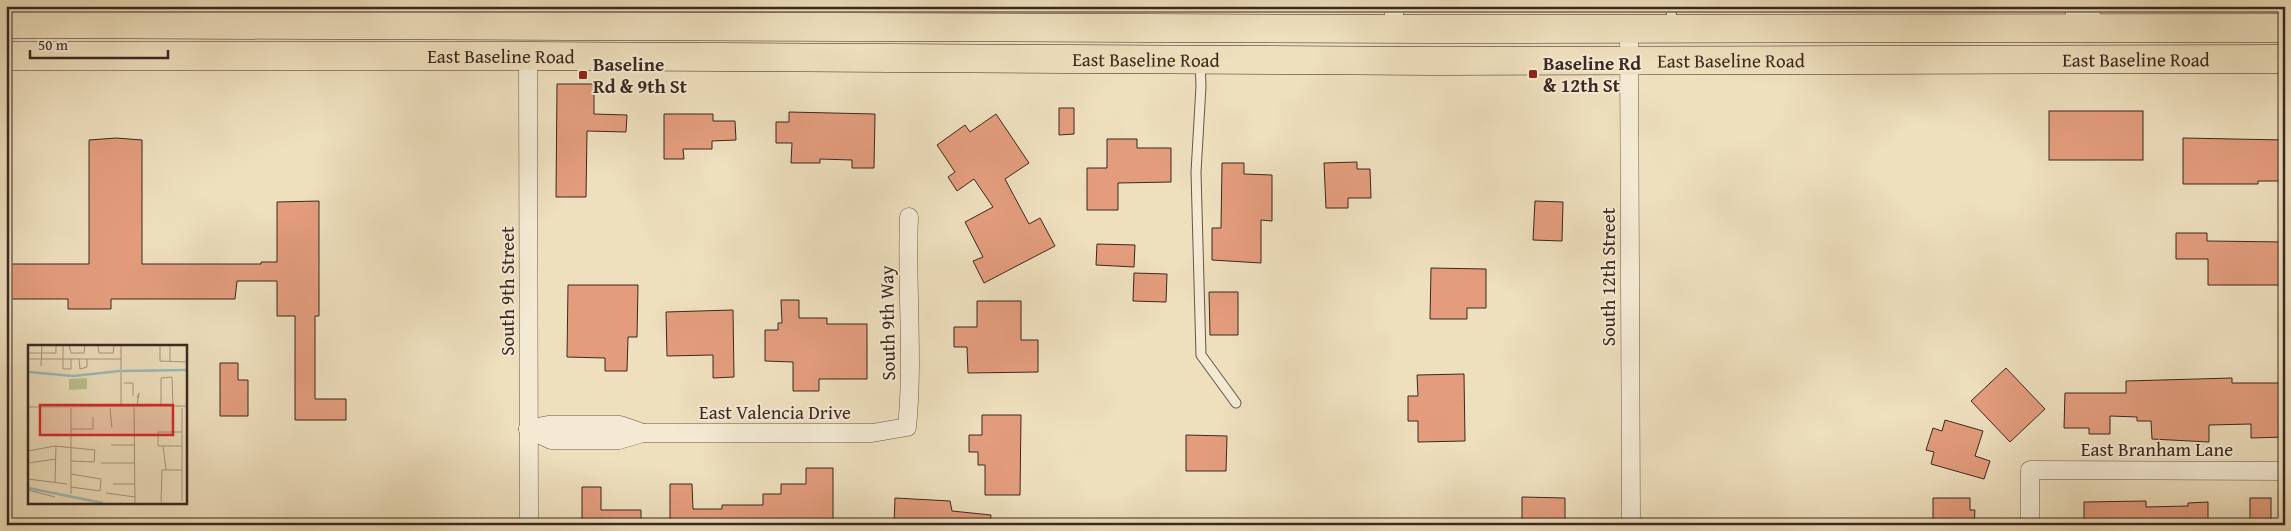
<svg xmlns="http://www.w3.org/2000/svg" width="2291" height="531" viewBox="0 0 2291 531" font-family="'Gentium Book Plus',serif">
<rect width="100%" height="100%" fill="#eedfbd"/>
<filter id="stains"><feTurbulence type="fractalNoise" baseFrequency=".004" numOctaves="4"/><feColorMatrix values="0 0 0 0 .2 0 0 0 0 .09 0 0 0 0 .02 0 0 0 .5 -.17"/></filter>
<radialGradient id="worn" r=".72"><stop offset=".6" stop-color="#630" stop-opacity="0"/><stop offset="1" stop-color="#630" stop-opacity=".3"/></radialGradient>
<g fill="#e39d7d" stroke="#3b2820">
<path d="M557 84H594V114L627 115 626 132 587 131 586 197H556Z"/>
<path d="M1059 108H1074V134L1059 135Z"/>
<rect x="2049" y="111" width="94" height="49"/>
<path d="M789 112 875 114 874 168H852V160L820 159V163H791L792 143H776V122H789Z"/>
<path d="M664 114H713V121H735L736 140 712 141V149H683L684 159H664Z"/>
<path d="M996 114 1029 163 1005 179 1029 224 1040 218 1055 246 984 283 973 261 983 257 965 222 993 207 974 179 957 191 948 177 955 172 937 145 965 125 970 132Z"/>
<path d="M116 138 142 140V264H261V262H277V202L319 201V316H315V399H346V420H295V316H277V281H237L235 299H111V309H68V299H6V264H89V140Z"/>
<path d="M2183 138 2285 140V181H2258V184H2183Z"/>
<path d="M1107 139H1137V148H1171V182L1118 183V210H1087V168H1107Z"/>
<path d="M1357 162V169H1370L1371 198H1348V208H1326L1324 163Z"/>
<path d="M1222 163H1244V174L1272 175V221L1261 220V263L1212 260V228H1221Z"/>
<path d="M1535 201 1563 202 1562 241 1533 240Z"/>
<path d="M2176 233H2207V241L2285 242V285H2208V259H2176Z"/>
<path d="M1097 244 1135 245 1134 267 1096 265Z"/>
<path d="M1431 268 1486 269V308H1467V319H1430Z"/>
<path d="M1134 273 1167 274 1166 302 1133 301Z"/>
<path d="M568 285H638L637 337H628L627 371H605V358L567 357Z"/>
<path d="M1209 292H1238V335H1210Z"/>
<path d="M781 300H799V318H827V324H867V379H819V391H793V362L765 361V330H778V323H782Z"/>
<path d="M977 301H1021V340H1038V372L968 373 967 347H954V327H977Z"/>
<path d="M733 310 734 377 713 378V355L667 356 666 312Z"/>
<path d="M220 363H238V380H248V416H220Z"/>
<path d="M2006 368 2045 409 2010 442 1971 401Z"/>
<path d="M1464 374 1465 441 1418 442V421H1408V396H1418L1417 375Z"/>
<path d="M2232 378V383H2285V437L2251 438V424L2209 425V442L2152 439 2151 421H2137V417L2110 416V434H2089V428H2064L2065 393H2126V381Z"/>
<path d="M982 415H1021L1020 495H985V465H978V452H969V435H982Z"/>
<path d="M1945 420 1983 431 1975 456 1990 461 1984 479 1931 464 1934 452 1926 450 1933 428 1942 431Z"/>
<path d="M1186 435 1227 436 1226 471H1186Z"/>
<path d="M806 468H833V525H670V484H692L693 509H722V505H763V494H781V484H806Z"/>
<path d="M582 487H601V510H641V525H594V522H582Z"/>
<path d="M1522 497 1565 498V525H1542V521H1522Z"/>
<path d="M895 498 950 501 952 511 991 515 990 525H894Z"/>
<path d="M1933 498H1970V510H1975L1974 525H1933Z"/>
<rect x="2250" y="498" width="21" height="27"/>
<path d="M2146 501V507L2188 506V503L2208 502V525H2084V502Z"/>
</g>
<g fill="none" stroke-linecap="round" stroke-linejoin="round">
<g stroke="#685647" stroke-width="11">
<g id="service">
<path d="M1671 6 1672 26"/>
<path d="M1200 62 1201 86 1196 172 1201 355 1236 403"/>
</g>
</g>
<g stroke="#685647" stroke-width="19">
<g id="minor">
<path d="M1394 6V29"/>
<path d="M1629 29 1631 525"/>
<path d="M2075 29V6"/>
<path d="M2090 29 2091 6"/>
<path d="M528 56 529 525"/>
<path d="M528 429 551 440H619L643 433H872L907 427C914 358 906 287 909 217"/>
<path d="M528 429 548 425H620L643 433"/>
<path d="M2030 525V470L2285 471"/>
</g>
</g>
<g stroke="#3b2820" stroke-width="29">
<g id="primary">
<path d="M6 24 1434 29 2285 28"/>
<path id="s1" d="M6 56H528L1435 61 2285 59"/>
</g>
</g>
<use href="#service" stroke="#f4ead4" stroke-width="9"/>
<use href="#minor" stroke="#f4ead4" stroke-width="18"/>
<use href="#primary" stroke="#eedfbd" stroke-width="28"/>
</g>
<g fill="#8f2418" stroke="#f4ead4" stroke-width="2">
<rect x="1528" y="69" width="10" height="10" rx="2.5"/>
<rect x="578" y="70" width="10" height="10" rx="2.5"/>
</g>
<g text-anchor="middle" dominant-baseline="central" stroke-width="4" stroke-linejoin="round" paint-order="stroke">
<g font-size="19" fill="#3b2820" stroke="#f4ead4">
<text stroke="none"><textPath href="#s1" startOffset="495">East Baseline Road</textPath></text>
<text stroke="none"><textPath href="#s1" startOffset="1140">East Baseline Road</textPath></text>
<text stroke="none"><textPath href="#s1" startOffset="1725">East Baseline Road</textPath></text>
<text stroke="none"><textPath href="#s1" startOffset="2130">East Baseline Road</textPath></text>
<text transform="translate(1608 277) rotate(-90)">South 12th Street</text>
<text transform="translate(507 291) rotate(-90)">South 9th Street</text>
<text transform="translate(887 323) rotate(-91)">South 9th Way</text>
<text x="775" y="412">East Valencia Drive</text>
<text x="2157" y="449">East Branham Lane</text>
</g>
<g font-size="19" font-weight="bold" fill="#3b2820" stroke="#f4ead4" text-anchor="start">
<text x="1543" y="63">Baseline Rd<tspan x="1543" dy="22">&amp; 12th St</tspan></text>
<text x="593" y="64">Baseline<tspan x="593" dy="22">Rd &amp; 9th St</tspan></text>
</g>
</g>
<g transform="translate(28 345)">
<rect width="159" height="159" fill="#eedfbd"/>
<path d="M59 33V44L41 45V34Z" fill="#bcc18f"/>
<path fill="none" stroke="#9cbaba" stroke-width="2.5" d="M94 26 159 25M1 27 45 31 92 26M0 143 75 158"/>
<path fill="none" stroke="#a6967e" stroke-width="1" d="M35 0V24H43V14M41 0 43 8H56L57 0M70 0 71 8H85L86 0M132 0V16L159 17M142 0V16M1 8H28V0M0 14H93M51 14 52 24 59 22V14M159 17V0M13 21 14 0M96 38H105V51M109 53 111 48 109 61M93 61V0M133 61V33L144 32 145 61M0 62 159 61M106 62 107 158M43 63V149M82 63 84 83M43 84H65V72M83 100H107M135 101 138 125M154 101H130V87H154M0 106 27 101 67 105 66 117 43 116M0 118 28 114M73 118H107M43 129 73 134 72 146 43 142M0 134 39 139M27 137 28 101M85 139H107M0 145 27 152M78 148 107 152M154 156V63M133 157 134 125H154"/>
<path fill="#d62828" fill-opacity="0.15" stroke="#d62828" stroke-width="2.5" d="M12 60H145V90H12Z"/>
<rect width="159" height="159" fill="none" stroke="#3b2820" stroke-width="2.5"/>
</g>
<rect width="2291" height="531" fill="none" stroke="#eedfbd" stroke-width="25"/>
<rect x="8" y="8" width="2276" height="516" fill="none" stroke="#3b2820" stroke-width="2.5"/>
<rect x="12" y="12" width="2266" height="506" fill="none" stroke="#3b2820"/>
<path d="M30 50v8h138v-8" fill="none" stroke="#3b2820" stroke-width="2.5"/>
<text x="38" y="50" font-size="15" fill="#3b2820" stroke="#f4ead4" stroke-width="4" paint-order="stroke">50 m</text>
<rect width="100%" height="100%" filter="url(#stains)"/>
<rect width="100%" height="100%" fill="url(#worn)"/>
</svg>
